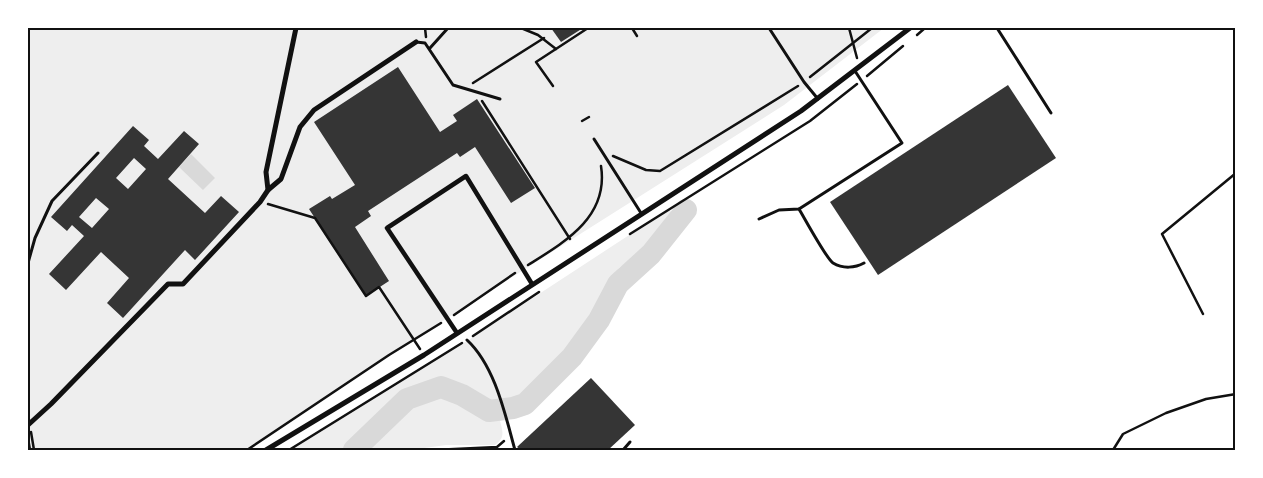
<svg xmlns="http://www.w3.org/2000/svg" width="1263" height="478" viewBox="0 0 1263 478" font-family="'Alegreya Sans',sans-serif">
<rect width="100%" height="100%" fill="#fff"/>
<g fill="#eee">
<path d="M28 28H884L784 105 389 355 247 450H28Z"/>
<path d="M669 209 676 218 659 236 619 268 608 284 593 314 572 346 519 398 500 421C503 432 505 438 495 445H446L410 450H290L467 341Z"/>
</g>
<path fill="#d9d9d9" d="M191 154 215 178 203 190 179 167Z"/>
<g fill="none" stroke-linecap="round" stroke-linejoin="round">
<path stroke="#d9d9d9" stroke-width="22" d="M354 450 407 399 441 387 462 395 489 411 513 408 525 404 572 357 599 320 618 284 651 254 686 210"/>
</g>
<g fill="#353535" fill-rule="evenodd">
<path d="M551 28H583L561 42Z"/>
<path d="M398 67 440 132 457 121 453 115 477 99 535 188 511 203 475 147 460 157 457 153 368 211 371 216 355 227 389 281 366 296 309 209 330 196 332 199 355 185 314 122Z"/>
<path d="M1008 85 1056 158 878 275 830 202Z"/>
<path d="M133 126 149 140 144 146 158 159 184 131 199 144 168 179 205 213 221 196 239 212 195 260 185 250 123 318 107 303 129 278 101 252 66 290 49 274 84 236 72 225 67 231 51 217ZM134 158 146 169 128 189 116 178ZM96 198 109 209 92 228 79 217Z"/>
<path d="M591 378 635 425 608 450H521L517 447Z"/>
</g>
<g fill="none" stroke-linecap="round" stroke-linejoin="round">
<g stroke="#111" stroke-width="2.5">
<path d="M425 28 426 37"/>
<path d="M521 28 538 35 556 49"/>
<path d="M632 28 637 36"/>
<path d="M849 28 857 58"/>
<path d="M917 35 925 28"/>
<path d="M867 76 903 46"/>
<path d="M810 77 872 28"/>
<path d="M473 83 544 38"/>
<path d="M553 86 536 62 588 28"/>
<path d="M482 101 570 239"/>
<path d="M582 121 589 117"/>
<path d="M613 156 646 170 660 171 798 86"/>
<path d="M268 204 315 218 366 296 379 287 420 349"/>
<path d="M630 234 810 121 857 84"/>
<path d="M528 265C565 242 609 217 601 166"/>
<path d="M1203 314 1162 234 1236 173"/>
<path d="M454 315 515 273"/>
<path d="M473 336 539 292"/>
<path d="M31 432 34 450"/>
<path d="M28 438 30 450"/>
<path d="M247 450 389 355 441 323"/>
<path d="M289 450 462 343"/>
<path d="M433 450 497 447 504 441"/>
<path d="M1113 450 1123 434 1166 413 1206 399 1236 394"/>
</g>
<g stroke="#111" stroke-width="3">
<path d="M769 28 804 82 818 99"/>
<path d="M997 28 1051 113"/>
<path d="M416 42 425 43 453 85 500 99"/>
<path d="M430 48 448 28"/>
<path d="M594 139 641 213"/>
<path d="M799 209C805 219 826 258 833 263 843 269 855 268 864 263"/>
<path d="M759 219 779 210 799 209 902 143 855 71"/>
<path d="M28 263 35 238 52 201 98 153"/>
<path d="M467 340C495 366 505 414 515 450"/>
<path d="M623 450 630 442"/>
</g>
<path stroke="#111" stroke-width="4.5" d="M457 333 387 228 466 176 532 284"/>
<g stroke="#111" stroke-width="5">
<path d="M268 190 281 179 300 127 314 110 416 42"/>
<path d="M28 425 51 404 168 284H183L260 202 268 190 266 172 296 28"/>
<path d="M266 450 424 355 801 111 910 28"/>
</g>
</g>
<rect width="1263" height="478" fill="none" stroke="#ffffff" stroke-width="58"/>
<rect x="29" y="29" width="1205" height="420" fill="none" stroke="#111" stroke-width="2"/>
</svg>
